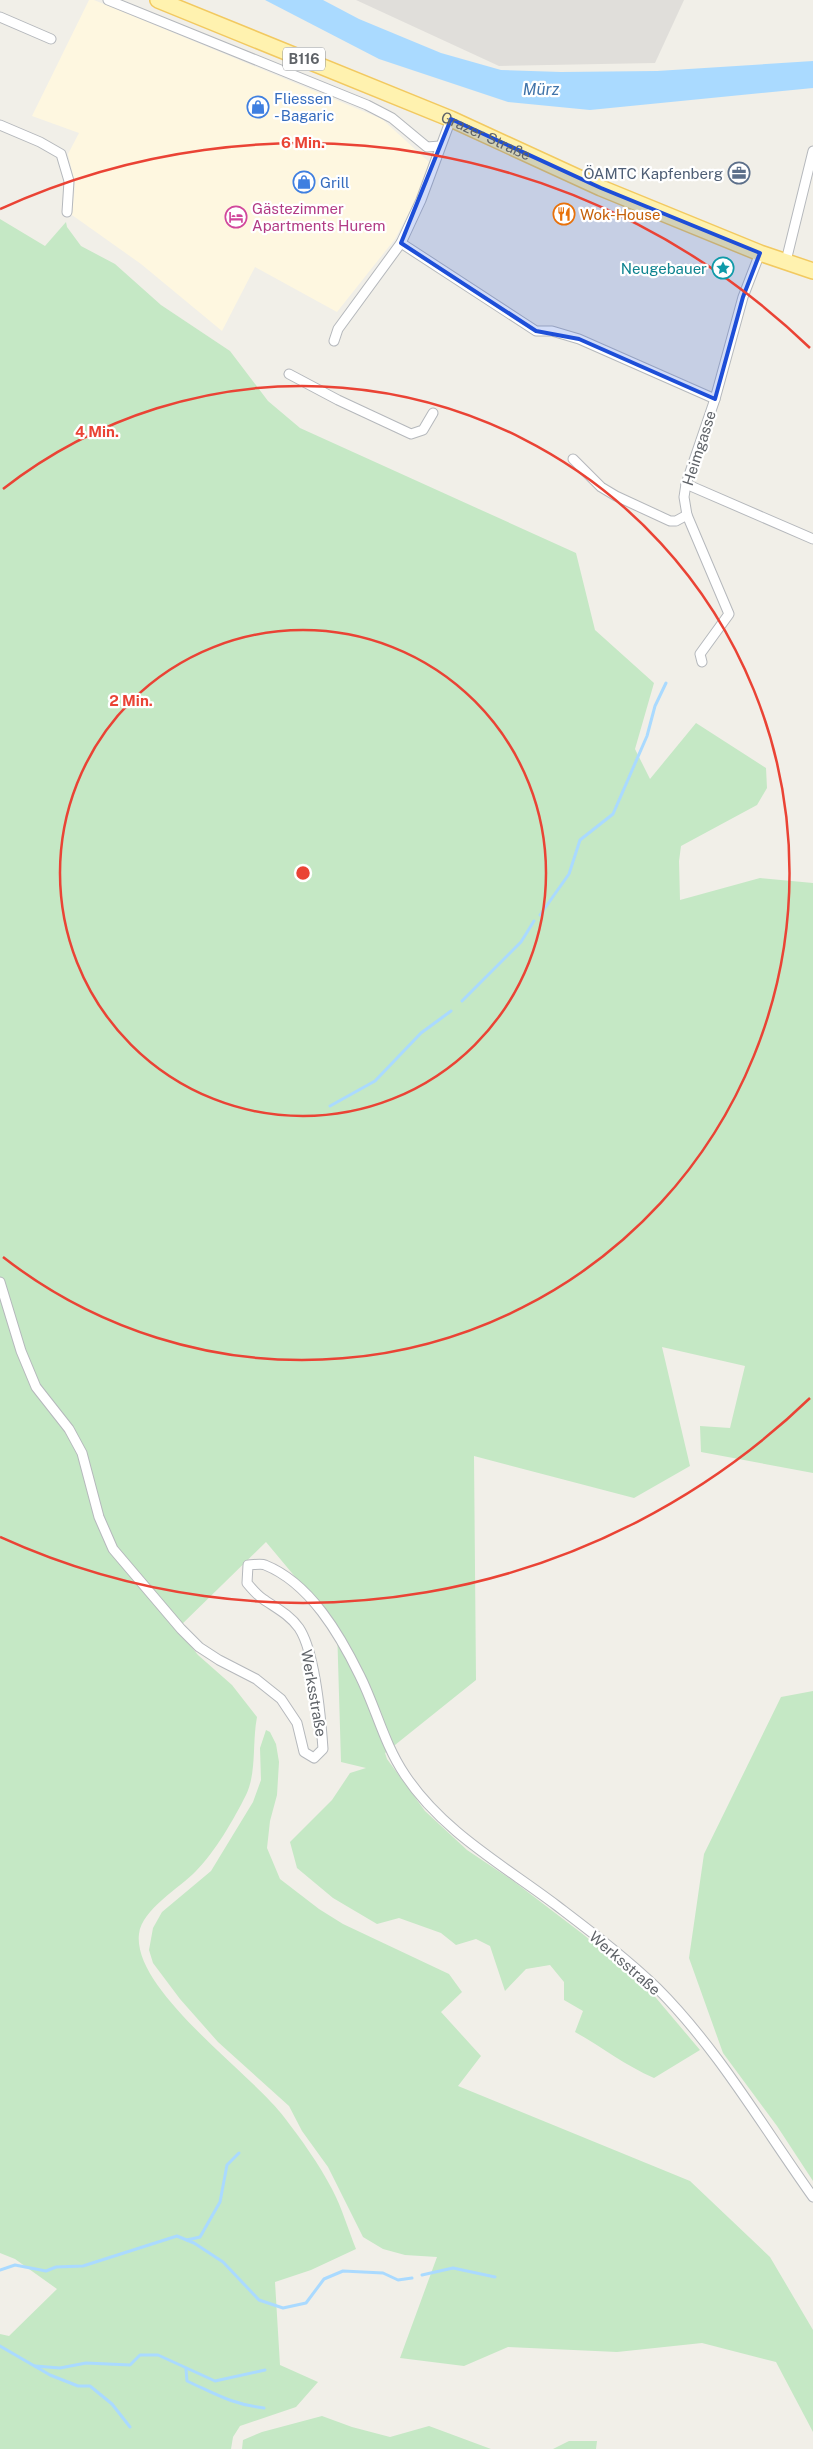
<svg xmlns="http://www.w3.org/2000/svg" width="813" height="2449" viewBox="0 0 813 2449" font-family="'Public Sans',sans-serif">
<rect width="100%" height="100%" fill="#f1efe8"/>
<path fill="#fef7e0" d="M89 0H94L382 119 429 162 418 195 395 239 337 312 255 267 222 331 141 264 72 215 75 184 68 154 79 133 32 116Z"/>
<path fill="#e0deda" d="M356 0H684L655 63 499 66Z"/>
<g fill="#c5e8c5">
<path d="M0 219 45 246 66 222 67 227 81 246 115 264 161 305 230 351 268 401 300 428 576 553 595 630 654 683 635 749 650 779 696 723 766 768 767 788 757 805 681 846 679 861 680 900 760 878 813 883V1473L701 1452 700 1426 730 1428 745 1366 662 1347 690 1466 634 1498 474 1456 476 1680 385 1753 387 1759 425 1811 467 1850 512 1880 584 1935 651 1992 700 2050 654 2078C626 2066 602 2047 575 2032L583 2011 564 2000V1982L550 1965 526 1969 505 1991 490 1946 476 1939 456 1945 441 1933 399 1918 377 1924 333 1898 297 1868 290 1842 332 1800 350 1773 366 1768 341 1762 337 1627 266 1542 177 1629 198 1655 232 1685 257 1717C252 1742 257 1772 246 1795 234 1819 215 1852 196 1871 180 1888 142 1909 139 1934 132 1990 252 2074 284 2117 301 2139 319 2164 332 2189 342 2208 348 2229 356 2249L311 2270 275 2282 280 2365 318 2382 296 2407 240 2426 233 2437 231 2449H0V2334L9 2336 57 2289 15 2259 0 2253Z"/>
<path d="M813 1691V2181L777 2126 723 2053 689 1958 704 1854 781 1697Z"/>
<path d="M266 1730 270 1732 276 1744 279 1762 277 1795 270 1821 267 1848 280 1879 319 1909 343 1924 449 1974 462 1992 441 2012 481 2056 458 2086 690 2181 770 2257 813 2330V2432L776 2362 702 2343 617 2352 508 2347 464 2366 400 2358 437 2257 405 2255 383 2249 363 2237 328 2167 302 2131 289 2106 218 2042 180 1999 153 1963 149 1950 153 1928 162 1912 211 1871 253 1802 261 1780 260 1748Z"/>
<path d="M322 2416 352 2427 390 2437 429 2426 491 2449H242L243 2440 262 2432Z"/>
<path d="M569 2441H597L596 2449H553Z"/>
</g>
<path fill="#aadaff" d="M265 0H323L359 19 441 53 501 70 561 72 657 71 813 61V88L590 110 508 102 379 59Z"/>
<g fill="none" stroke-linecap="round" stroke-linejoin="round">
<g stroke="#aadaff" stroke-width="3">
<path d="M540 915 569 874 580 840 613 814 647 736 655 706 666 683"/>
<path d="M462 1001 521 942 534 921"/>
<path d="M330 1106 375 1081 421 1033 451 1011"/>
<path d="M187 2240 200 2237 220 2202 227 2165 239 2153"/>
<path d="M0 2270 15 2265 46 2271 56 2267 83 2266 177 2236 194 2243 223 2262 259 2300 283 2308 306 2303 324 2279 343 2271 383 2273 398 2280 412 2278"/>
<path d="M422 2275 453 2268 495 2277"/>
<path d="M0 2346 50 2375 78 2386H90L112 2404 130 2427"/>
<path d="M35 2366 60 2368 86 2363 130 2365 140 2355H158L215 2381 265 2370"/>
<path d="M186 2369 187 2381C216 2394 231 2404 264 2408"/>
</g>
<g stroke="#b5b8bc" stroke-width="11">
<g id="street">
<path d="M108 0 367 105 392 118 427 147 440 146"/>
<path d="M0 17 51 39"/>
<path d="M0 125 40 142 61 154 69 181 67 212"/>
<path d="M401 243 536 331H552L579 339 715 399"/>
<path d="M786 261 813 151"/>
<path d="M334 341 338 329 401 243 421 200 451 119"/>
<path d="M289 374 338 400 411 434 423 430 433 413"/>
<path d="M573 459 601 487 616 496 670 521H676L687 515"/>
<path d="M686 484 813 539"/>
<path d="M702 662 700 654 729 614 687 515 684 497 686 484 715 399 743 297 760 253"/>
<path d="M0 1282 21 1351 36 1387 69 1429 82 1453 99 1517 113 1549 181 1629 199 1647 219 1660 256 1679 281 1699 297 1723 304 1752 314 1758 323 1749C321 1720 315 1652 299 1628 290 1615 276 1608 263 1599 257 1595 252 1589 247 1583L248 1565C254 1565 261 1563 265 1565 310 1583 340 1635 360 1676 376 1708 384 1744 405 1775 442 1831 503 1865 556 1905 590 1931 626 1958 657 1988 718 2049 763 2127 813 2197"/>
</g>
</g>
<g stroke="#f2c960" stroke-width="18">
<g id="primary">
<path id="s1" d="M158 0 451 119 601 188 760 253 813 271"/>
</g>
</g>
<use href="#street" stroke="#fff" stroke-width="9"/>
<use href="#primary" stroke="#fff2af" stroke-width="15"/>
</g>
<path fill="#1d4ed8" fill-opacity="0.2" stroke="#1d4ed8" stroke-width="4" stroke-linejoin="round" d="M451 119 601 188 760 253 743 297 715 399 579 339 536 331 401 243Z"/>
<g fill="none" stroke="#ea4335" stroke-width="2.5">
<circle cx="303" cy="873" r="243"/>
<path d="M3 489A487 487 0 1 1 3 1257"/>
<path d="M810 1398A730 730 0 0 1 0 1537M0 209A730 730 0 0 1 810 348"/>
</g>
<defs>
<g id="shop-ring" transform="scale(1.125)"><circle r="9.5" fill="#fff" stroke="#3f7fe0" stroke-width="1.5"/><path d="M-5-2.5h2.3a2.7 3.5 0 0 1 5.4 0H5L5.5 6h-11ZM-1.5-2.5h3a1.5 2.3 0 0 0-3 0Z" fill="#3f7fe0"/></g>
<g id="office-ring" transform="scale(1.125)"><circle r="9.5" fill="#fff" stroke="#5c6f8a" stroke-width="1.5"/><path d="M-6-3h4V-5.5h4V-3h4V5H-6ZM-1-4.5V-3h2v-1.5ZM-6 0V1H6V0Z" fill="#5c6f8a"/></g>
<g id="restaurant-ring" transform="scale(1.125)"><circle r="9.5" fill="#fff" stroke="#e8710a" stroke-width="1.5"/><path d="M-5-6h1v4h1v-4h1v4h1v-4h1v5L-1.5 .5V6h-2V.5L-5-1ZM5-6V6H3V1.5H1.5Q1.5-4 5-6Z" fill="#e8710a"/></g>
<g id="hotel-ring" transform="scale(1.125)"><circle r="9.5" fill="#fff" stroke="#d1479c" stroke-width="1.5"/><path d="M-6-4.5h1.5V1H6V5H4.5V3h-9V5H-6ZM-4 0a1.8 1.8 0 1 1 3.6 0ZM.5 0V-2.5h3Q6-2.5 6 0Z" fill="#d1479c"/></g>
<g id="sight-ring" transform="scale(1.125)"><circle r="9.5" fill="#fff" stroke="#0f9aa8" stroke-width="1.5"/><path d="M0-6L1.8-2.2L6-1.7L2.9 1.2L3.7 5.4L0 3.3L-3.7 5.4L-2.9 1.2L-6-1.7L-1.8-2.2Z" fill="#0f9aa8"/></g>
</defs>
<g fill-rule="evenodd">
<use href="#shop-ring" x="258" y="107"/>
<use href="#office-ring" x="739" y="173"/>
<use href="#shop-ring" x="304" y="182"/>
<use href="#restaurant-ring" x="564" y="214"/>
<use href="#hotel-ring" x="236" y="217"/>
<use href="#sight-ring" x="723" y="268"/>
</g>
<g text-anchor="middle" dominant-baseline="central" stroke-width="4.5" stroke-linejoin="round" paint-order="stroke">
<rect fill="#fff" stroke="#8f9295" stroke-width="1" x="283" y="47.5" width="42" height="23" rx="4"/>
<g font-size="14" font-weight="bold" fill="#5f6368">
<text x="304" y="59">B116</text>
</g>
<g font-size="15" fill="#366cbe" stroke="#fff" text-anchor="start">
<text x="274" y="98">Fliessen<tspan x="274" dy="17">- Bagaric</tspan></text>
<text x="320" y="182">Grill</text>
</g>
<g font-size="15" fill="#5f6368" stroke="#fff">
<text stroke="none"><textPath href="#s1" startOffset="355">Grazer Straße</textPath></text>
<text transform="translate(699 448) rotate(-72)">Heimgasse</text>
<text transform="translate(314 1693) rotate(80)">Werksstraße</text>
<text transform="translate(625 1963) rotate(41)">Werksstraße</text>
</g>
<g font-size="15" fill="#4e5e75" stroke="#fff" text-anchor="end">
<text x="723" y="173">ÖAMTC Kapfenberg</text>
</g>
<g font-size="15" fill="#b23c85" stroke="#fff" text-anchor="start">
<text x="252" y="208">Gästezimmer<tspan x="252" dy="17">Apartments Hurem</tspan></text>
</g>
<g font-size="15" fill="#c56008" stroke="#fff" text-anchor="start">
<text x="580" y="214">Wok-House</text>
</g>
<g font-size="15" fill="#0d838f" stroke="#fff" text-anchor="end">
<text x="707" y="268">Neugebauer</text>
</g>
<g font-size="16" font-style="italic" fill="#4174aa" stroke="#fff">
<text x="541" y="89">Mürz</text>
</g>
</g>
<circle cx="303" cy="873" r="8" fill="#ea4335" stroke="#fff" stroke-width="2.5"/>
<g font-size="15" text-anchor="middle" font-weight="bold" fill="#ea4335" stroke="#fff" stroke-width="4.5" stroke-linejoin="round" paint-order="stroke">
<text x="303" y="148">6 Min.</text>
<text x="97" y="437">4 Min.</text>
<text x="131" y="706">2 Min.</text>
</g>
</svg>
